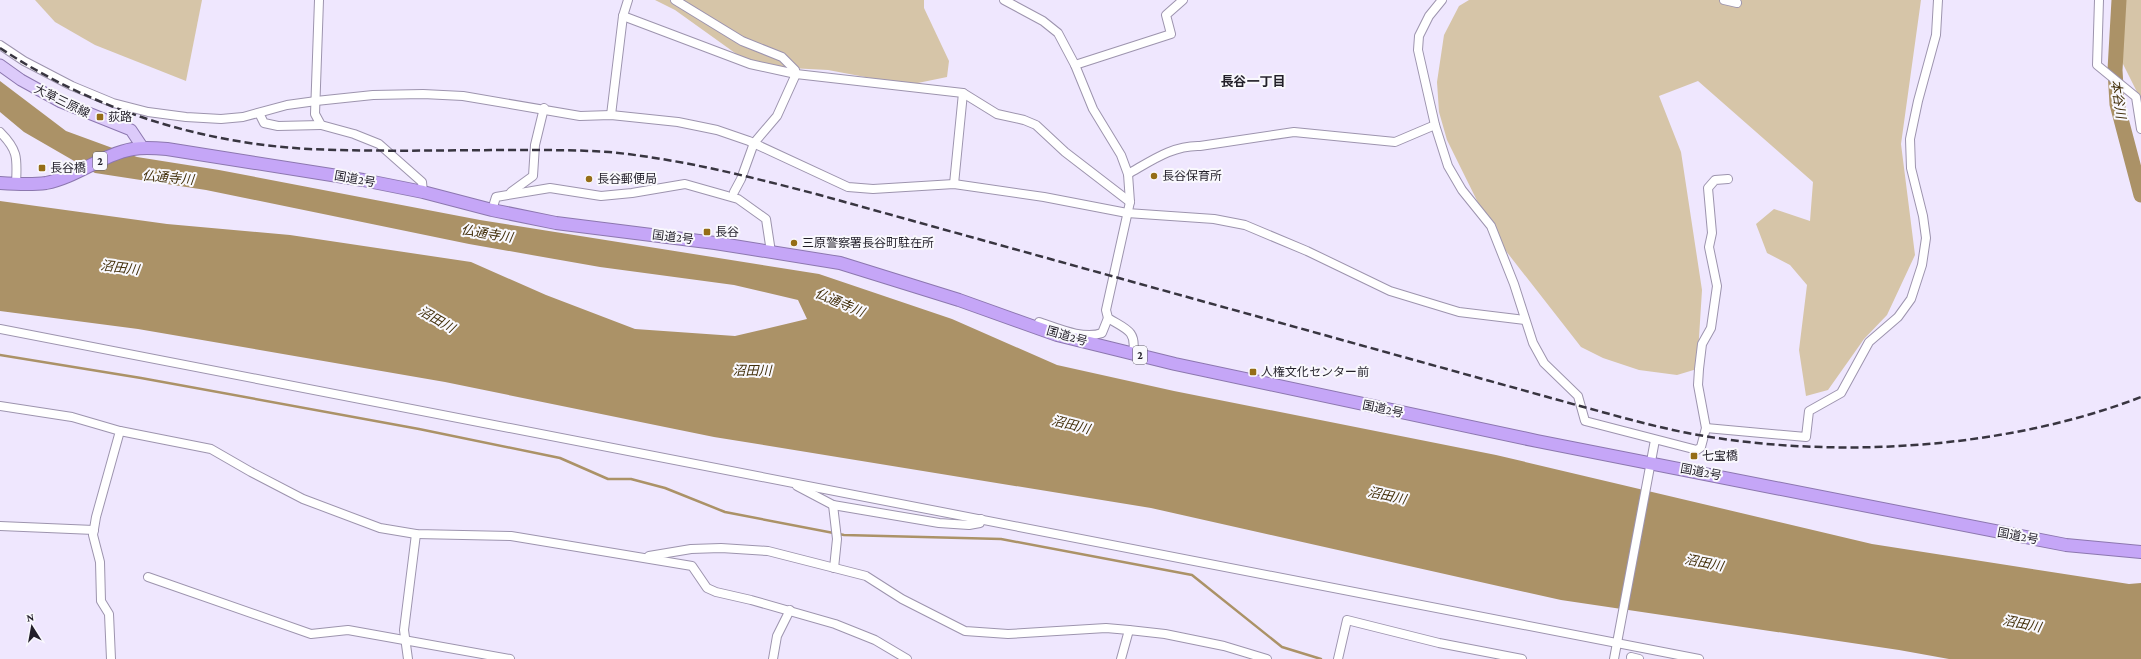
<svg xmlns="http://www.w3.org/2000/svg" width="2141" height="659" font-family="'Crimson Pro','Noto Sans JP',serif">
<rect width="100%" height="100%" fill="#efe7fe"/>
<!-- green -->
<g fill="#d6c5a8">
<path d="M35,0H202L186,81L95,45L55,22Z"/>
<path d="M655,0H924V8L949,61L947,77L908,85L828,70L770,67L742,58L675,10Z"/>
<path d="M1469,0H1921L1901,144L1915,255L1887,315L1864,339L1828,390L1806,396L1799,350L1807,285L1790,265L1767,253L1756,224L1774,209L1810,221L1813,182L1698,81L1659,96L1681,152L1702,290L1697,369L1677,375L1639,370L1603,358L1581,347L1495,237L1447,140L1439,112L1437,82L1444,35L1459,6Z"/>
<path d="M2123,0H2141V100L2121,60Z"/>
</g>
<!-- water -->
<path fill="#ab9267" d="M0,81L66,131L137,157L219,170L480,220L819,274L952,319L1057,365L1174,391L1496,455L1872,544L2129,584L2141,583V659H1949L1899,650L1561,600L1151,508L714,437L445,382L138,329L0,311V201L167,224L290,235L471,262L546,295L635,329L735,336L807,319L798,300L734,285L600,267L469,244L206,190L95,173L24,132L0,112Z"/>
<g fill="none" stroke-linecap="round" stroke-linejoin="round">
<!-- stream -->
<path stroke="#ab9267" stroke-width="2.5" d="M0,355L141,378L419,429L560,458L608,479H631L665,488L725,512L844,535L1001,539L1192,575L1282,647L1321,659"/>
<!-- river -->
<path stroke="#ab9267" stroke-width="15" d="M2119,0L2115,70L2117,104L2141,195"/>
<defs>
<g id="minor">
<path d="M319,0L315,114L321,125L354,134L379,144L422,182L423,192"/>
<path d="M675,0L742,41L782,57L795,70L796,74L777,116L754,143L741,179L734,192"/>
<path d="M1004,0L1043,21L1058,33L1075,65L1093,109L1121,155L1128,174L1130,202L1106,310L1108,318C1125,329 1137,330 1133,353"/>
<path d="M1442,0L1429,16L1419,36L1418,50L1435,125L1448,166L1462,190L1491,226L1514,284L1533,343L1544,363L1578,396L1585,421L1697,450L1701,447L1706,428L1698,385L1699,369L1702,344L1711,328L1717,286L1709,247L1712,233L1708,188L1715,180L1728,179"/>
<path d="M1724,0L1737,3"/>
<path d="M2099,0L2097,65L2136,97L2141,129"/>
<path d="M623,16L750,64L796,74L963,93L997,114L1024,120L1036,125L1065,152L1130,202"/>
<path d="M0,45L24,61L72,86L113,103L148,112L186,117L221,119L243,117L287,105L316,101L373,95L423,94L463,96L580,116L611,115L678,122L717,130L749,141L848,187L873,189L954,184L1044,197L1127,213L1214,219L1245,225L1307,251L1390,291L1459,312L1525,320"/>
<path d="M1075,65L1171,34L1166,15L1183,0"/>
<path d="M259,113L264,123L278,126L321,125"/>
<path d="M611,115L623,16L628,0"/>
<path d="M0,132C19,151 17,159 16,184"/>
<path d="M1128,174C1151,161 1173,145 1200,146L1294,132L1395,142L1435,125"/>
<path d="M954,184L963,93"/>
<path d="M511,192L533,176L535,145L544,108"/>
<path d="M492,210L496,197L550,188L601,196L632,193L685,184L738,199L766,219L771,252"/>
<path d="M1039,322C1057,328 1084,340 1102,333L1108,318"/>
<path d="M0,329L1699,659"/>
<path d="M0,406L72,417L120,431L211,449L251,472L303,499L380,528L416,534L511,536L692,566L707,588L716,592L751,600L835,624L875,640L907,659"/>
<path d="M1706,428L1806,437L1809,411L1841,393L1869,342L1898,317L1911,299L1922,265L1926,238L1923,216L1911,168L1910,139L1918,101L1936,35L1938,0"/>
<path d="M797,486L833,505L939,523L969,525L980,523L981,519"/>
<path d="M833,505L837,539L834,568"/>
<path d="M0,526L94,530"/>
<path d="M649,556L691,549L721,548L768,551L866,576L902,599L965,631L1008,634L1106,628L1129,630L1165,634L1224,646L1267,659"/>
<path d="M148,577L311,634L348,630L510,659"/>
<path d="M1631,657L1639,659"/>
<path d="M111,659L109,614L101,601L100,562L93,535L96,517L120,431"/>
<path d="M408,659L404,630L416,534"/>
<path d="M773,659L777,636L790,610"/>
<path d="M1121,659L1129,630"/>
<path d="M1338,659L1347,620L1439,643L1522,659"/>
<path d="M1614,659L1655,440"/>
</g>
<path id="major" d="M0,65L21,80L61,102L131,130L143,148"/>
<path id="highway" d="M0,183C15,184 31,185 46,183C77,177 103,154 133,149C144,147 156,148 167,149L363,180L423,192L492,210L556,223L715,243L840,263L959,300L1057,335L1175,364L1537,441L2066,545L2141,552"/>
</defs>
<!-- minor casing -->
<use href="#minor" stroke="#9d94ae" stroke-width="10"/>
<!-- major casing -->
<use href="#major" stroke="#8c77af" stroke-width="13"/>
<!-- highway casing -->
<use href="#highway" stroke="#8c77af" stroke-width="14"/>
<!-- minor -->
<use href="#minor" stroke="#fff" stroke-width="8"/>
<!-- major -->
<use href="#major" stroke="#dccafa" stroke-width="11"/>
<!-- highway -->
<use href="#highway" stroke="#c5a6f7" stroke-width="12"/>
<!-- rail -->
<path stroke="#383540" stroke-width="2.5" stroke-dasharray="8 4" stroke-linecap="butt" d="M0,48C92,109 199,143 309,149C380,152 450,150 521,150C550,150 580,150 609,152C680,159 747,176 816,194L1580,406C1621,417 1662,429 1704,436C1843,459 2009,448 2141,397"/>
</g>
<!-- markers -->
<g fill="#956d17" stroke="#f9f8fd" stroke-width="1.5">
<rect x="96" y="113" width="8" height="8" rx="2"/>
<rect x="38" y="164" width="8" height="8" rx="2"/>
<circle cx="1154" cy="176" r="4"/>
<circle cx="589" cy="179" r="4"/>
<rect x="703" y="228" width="8" height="8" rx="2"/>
<circle cx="794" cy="243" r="4"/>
<rect x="1249" y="368" width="8" height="8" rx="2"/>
<rect x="1690" y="452" width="8" height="8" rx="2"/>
</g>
<g text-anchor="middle" stroke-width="4" stroke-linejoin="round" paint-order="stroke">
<!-- shield labels -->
<g fill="#f9f8fd" stroke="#626069" stroke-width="1">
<rect x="93" y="152" width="14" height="18" rx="3"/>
<rect x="1133" y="346" width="14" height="18" rx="3"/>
</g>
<g font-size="11" font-weight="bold" fill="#221f29">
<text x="100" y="165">2</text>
<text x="1140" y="359">2</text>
</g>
<!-- street labels -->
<g font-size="12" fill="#221f29" stroke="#f9f8fd">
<text transform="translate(62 101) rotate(26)" y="4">大草三原線</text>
<text transform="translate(355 179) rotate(10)" y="4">国道2号</text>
<text transform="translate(673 237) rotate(7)" y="4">国道2号</text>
<text transform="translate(1067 336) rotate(16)" y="4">国道2号</text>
<text transform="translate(1383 409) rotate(12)" y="4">国道2号</text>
<text transform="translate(1701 472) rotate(11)" y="4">国道2号</text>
<text transform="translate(2018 536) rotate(11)" y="4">国道2号</text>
</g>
<!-- poi labels -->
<g font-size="12" fill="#221f29" stroke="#f9f8fd" text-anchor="start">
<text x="108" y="121">荻路</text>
<text x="50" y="172">長谷橋</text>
<text x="1162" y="180">長谷保育所</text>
<text x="597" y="183">長谷郵便局</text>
<text x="715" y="236">長谷</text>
<text x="802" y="247">三原警察署長谷町駐在所</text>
<text x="1261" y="376">人権文化センター前</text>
<text x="1702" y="460">七宝橋</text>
</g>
<!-- neighbourhood labels -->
<g font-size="13" font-weight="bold" fill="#221f29" stroke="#f9f8fd">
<text x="1253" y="86">長谷一丁目</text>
</g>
<!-- water labels -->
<g font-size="13" font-style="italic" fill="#422f0a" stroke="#f9f8fd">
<text transform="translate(2119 99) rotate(82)" y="5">本谷川</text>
<text transform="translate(168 177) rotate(5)" y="5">仏通寺川</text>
<text transform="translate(487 233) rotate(9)" y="5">仏通寺川</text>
<text transform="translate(120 267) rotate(7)" y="5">沼田川</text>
<text transform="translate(840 302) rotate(23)" y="5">仏通寺川</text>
<text transform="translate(437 319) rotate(30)" y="5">沼田川</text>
<text x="752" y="375">沼田川</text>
<text transform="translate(1071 424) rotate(14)" y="5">沼田川</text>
<text transform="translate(1387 495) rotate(12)" y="5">沼田川</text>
<text transform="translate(1704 562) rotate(11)" y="5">沼田川</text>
<text transform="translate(2022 623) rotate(11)" y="5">沼田川</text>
</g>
</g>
<!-- north arrow -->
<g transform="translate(32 627) rotate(349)" stroke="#f9f8fd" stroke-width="3" paint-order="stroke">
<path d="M0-3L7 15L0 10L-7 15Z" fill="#221f29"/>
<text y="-6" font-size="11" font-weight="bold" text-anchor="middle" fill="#221f29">N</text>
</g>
</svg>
